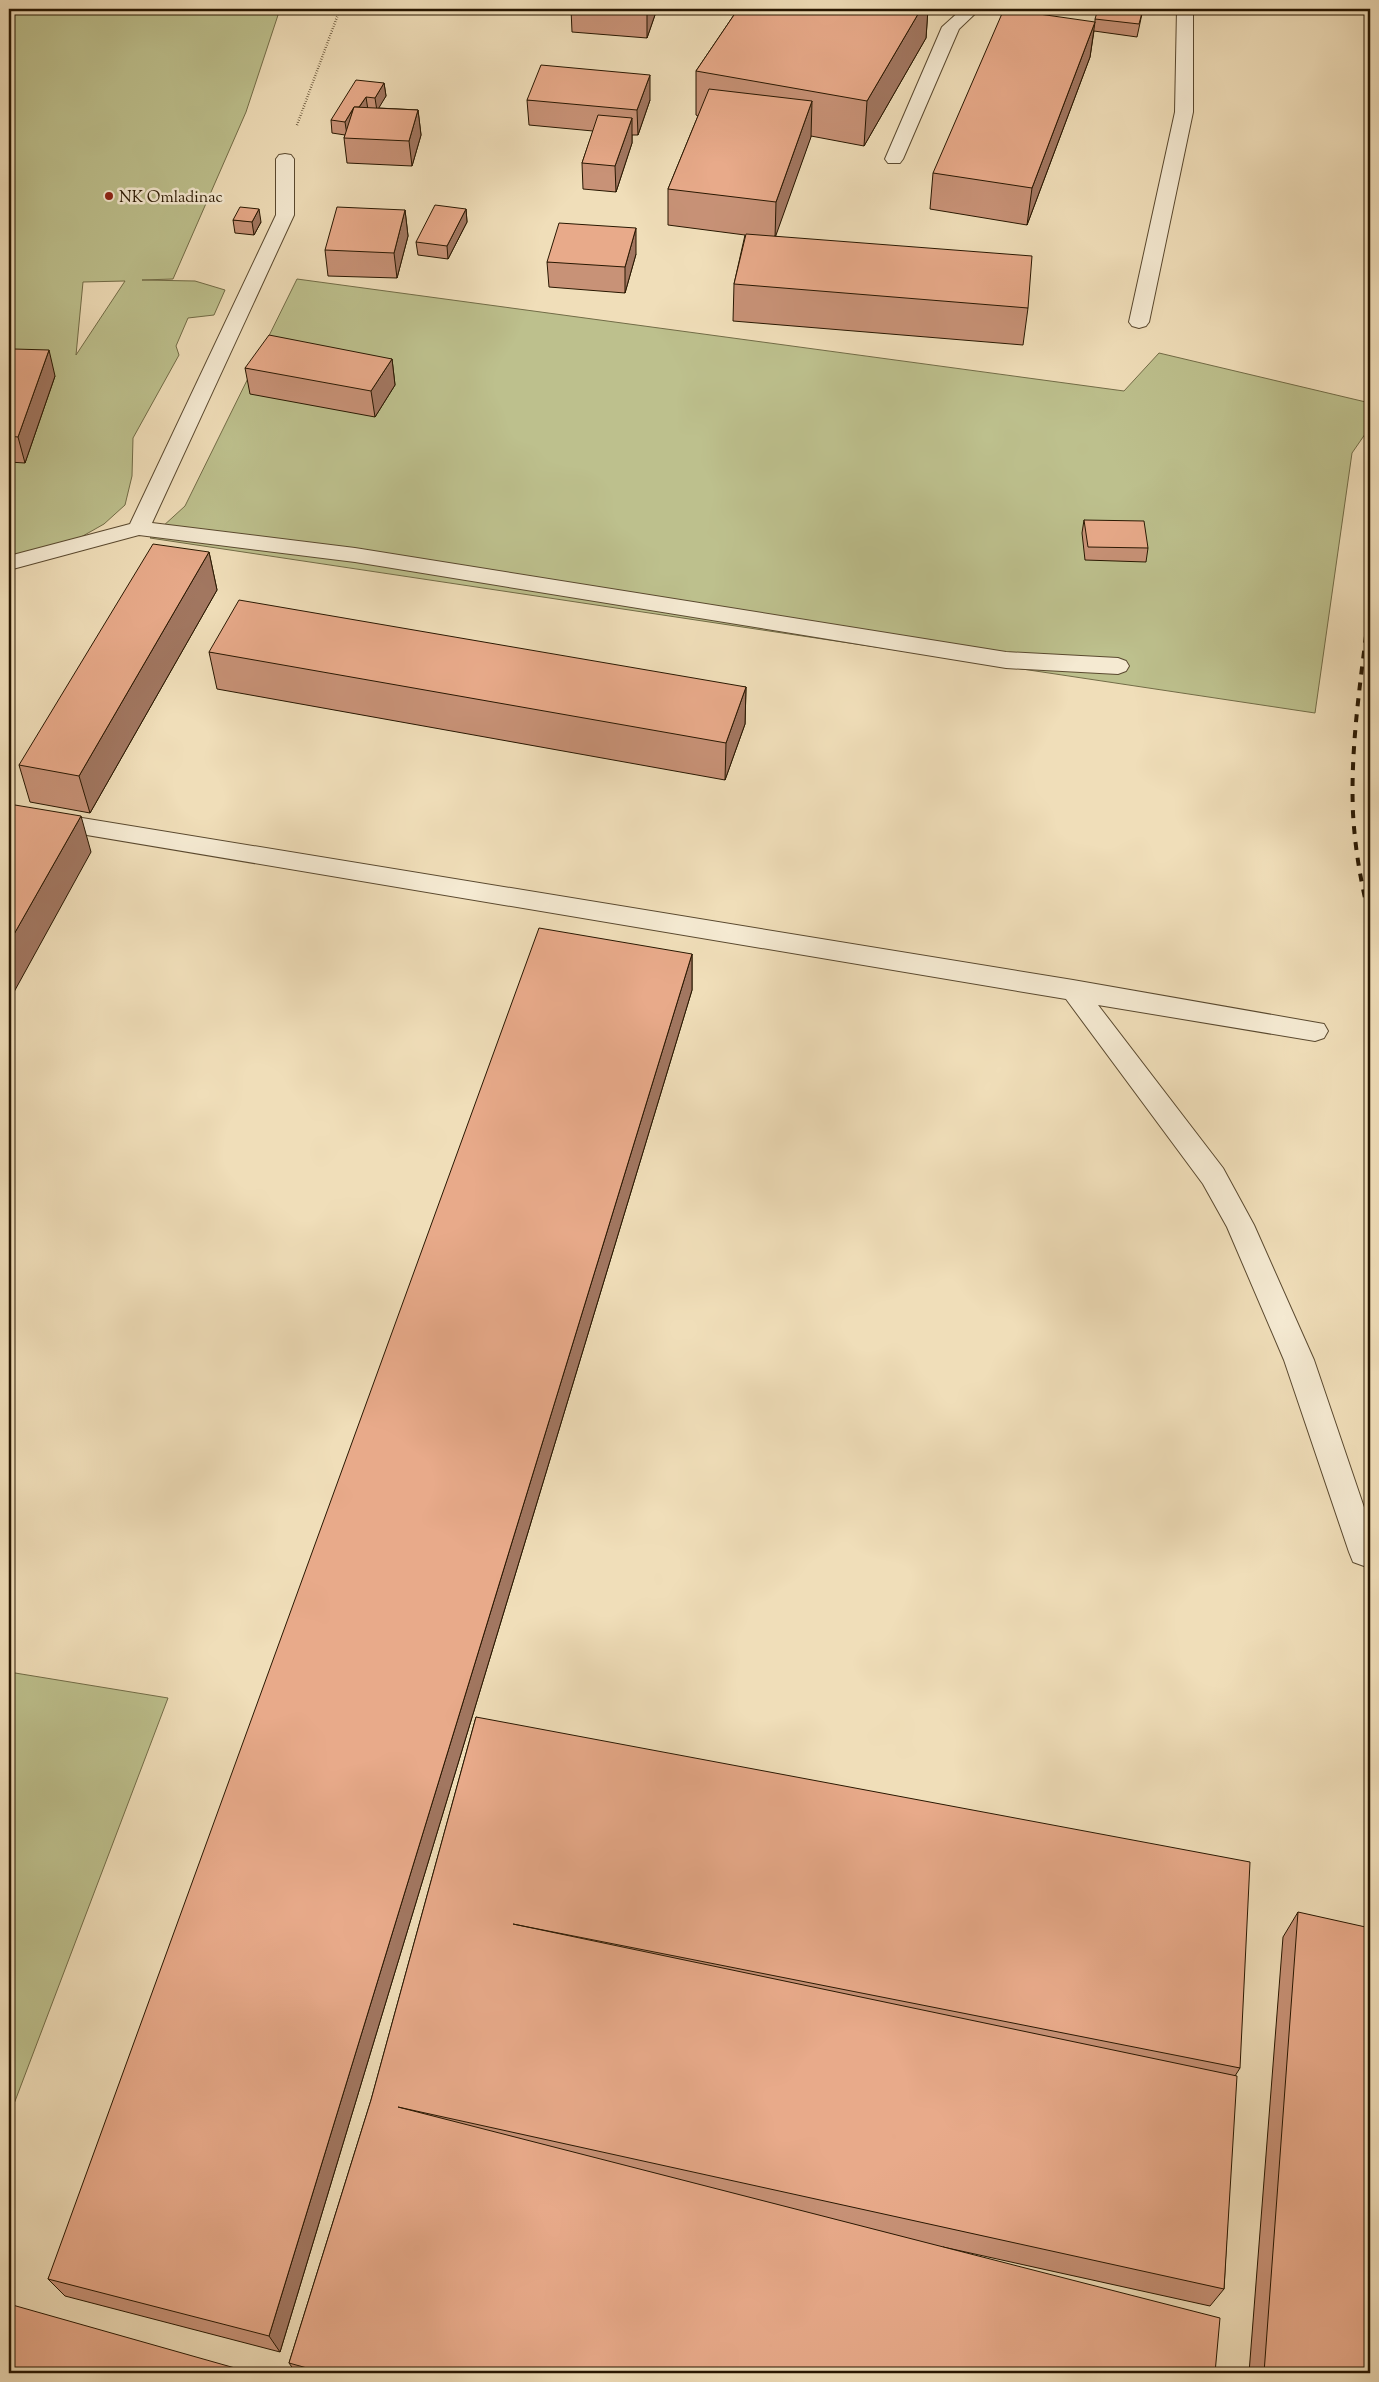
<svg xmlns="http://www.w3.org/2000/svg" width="1379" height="2382" font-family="'Sorts Mill Goudy',serif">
<rect width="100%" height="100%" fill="#f0deb9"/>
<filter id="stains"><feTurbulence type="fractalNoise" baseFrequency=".004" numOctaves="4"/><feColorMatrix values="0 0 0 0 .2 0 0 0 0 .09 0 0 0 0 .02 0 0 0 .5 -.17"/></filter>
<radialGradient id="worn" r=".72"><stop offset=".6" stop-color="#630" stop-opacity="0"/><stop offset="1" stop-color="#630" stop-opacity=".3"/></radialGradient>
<!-- green -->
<g fill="#bdc08d" stroke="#726c47" fill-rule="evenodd">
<path d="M9,9H280L246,112L173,279L142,280L195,281L225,290L214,315L188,318L176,346L179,355L133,438L132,476L125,505L104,524L74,541L9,557ZM125,281L76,355L83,282Z"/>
<path d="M297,279L1124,391L1159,353L1370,403V427L1352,453L1315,713L150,538L185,506Z"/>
<path d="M9,1672L168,1698L9,2117Z"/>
</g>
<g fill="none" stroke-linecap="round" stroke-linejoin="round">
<defs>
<g id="service">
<path d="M962,9H980L959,29L903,159L900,163H888L885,159L942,27Z"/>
<path d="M1177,9H1193V112L1149,322L1146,326L1139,328L1132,326L1129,322L1175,112Z"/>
<path d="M285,154L291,155L294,159V215L152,523L355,548L1006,652L1118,658L1126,661L1129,666L1126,671L1118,674L1006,668L355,562L139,535L9,570V556L130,524L276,215V159L279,155Z"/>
<path d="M9,806L1073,980L1324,1024L1328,1031L1324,1038L1315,1041L1098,1005L1223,1168L1254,1225L1314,1360L1370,1525V1563L1364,1566L1353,1562L1349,1552L1284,1360L1227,1227L1203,1184L1066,999L9,822Z"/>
</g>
</defs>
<!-- service casing -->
<use href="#service" stroke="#5a492f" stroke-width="2"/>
<!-- path -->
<path stroke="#281701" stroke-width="2.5" stroke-dasharray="0.5 2" stroke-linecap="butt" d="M297,125L340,9"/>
<!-- service -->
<use href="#service" fill="#f5ead2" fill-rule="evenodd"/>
<!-- rail -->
<path stroke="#281701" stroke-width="4" stroke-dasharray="8 8" stroke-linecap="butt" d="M1370,603C1362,673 1350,743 1353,813C1355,849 1361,884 1370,919"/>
</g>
<!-- wall -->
<g fill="#c89277" stroke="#281701">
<path d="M571,9H657L647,38L572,32Z"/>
<path d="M738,9H928L926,38L864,146L811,136L775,236L1028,308L1023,345L733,321L734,284L745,235L668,225V189L698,116L696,115V71Z"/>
<path d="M1143,9L1137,37L1094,31L1090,57L1027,225L930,209L933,173L1095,22V19Z"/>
<path d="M384,83L386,96L378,108L418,110L421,135L412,166L347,163L344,138L345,135L332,133L331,120Z"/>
<path d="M527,100H650L638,135H632V143L616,192L583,189L582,163L593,131L529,125Z"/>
<path d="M466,209L467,222L448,259L418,255L416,242Z"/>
<path d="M405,210L408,236L397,278L328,276L325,250Z"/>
<path d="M233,220L261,222L254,235L235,233Z"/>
<path d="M636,254L625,293L549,287L547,262Z"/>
<path d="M392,359L395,385L375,417L250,394L245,368Z"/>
<path d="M9,364L55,376L25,463L9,462Z"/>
<path d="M1084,520L1148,548L1146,562L1085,560L1082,533Z"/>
<path d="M209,552L217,590L90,813L30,802L19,765Z"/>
<path d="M209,652L746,687L745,724L725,780L217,689Z"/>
<path d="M692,954V990L280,2352L65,2296L48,2279Z"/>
<path d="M476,1717L1240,2068L1235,2076L1224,2289L1210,2306L943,2247L1215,2373H296L289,2363L371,2100Z"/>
<path d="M1298,1912L1370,2373H1249L1283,1937Z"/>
</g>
<!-- shaded-wall -->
<g fill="#a27761" stroke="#281701">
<path d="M648,9H657L647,38V13Z"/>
<path d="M921,9H928L926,38L864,146L867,101Z"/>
<path d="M1095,22L1090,57L1027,225L1032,188Z"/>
<path d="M650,75V100L638,135L637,110Z"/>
<path d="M384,83L386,96L377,111L375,98Z"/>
<path d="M366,97L368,110L358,109Z"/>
<path d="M812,101L811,137L775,238L776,202Z"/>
<path d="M353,109L347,135L345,122Z"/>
<path d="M418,110L421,135L412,166L409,141Z"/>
<path d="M632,118V143L616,192L615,166Z"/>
<path d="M259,209L261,222L254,235L252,222Z"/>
<path d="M466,209L467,222L448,259L447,246Z"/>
<path d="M405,210L408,236L397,278L394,253Z"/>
<path d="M636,228V254L625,293V267Z"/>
<path d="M49,350L55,376L25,463L18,437Z"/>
<path d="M392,359L395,385L375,417L371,391Z"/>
<path d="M209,552L217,590L90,813L79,776Z"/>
<path d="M746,687L745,724L725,780L726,743Z"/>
<path d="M81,816L91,852L9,1001V943Z"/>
<path d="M692,954V990L280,2352L269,2336Z"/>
</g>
<!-- building -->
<g fill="#e8aa8a" stroke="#281701">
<path d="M588,9H648L647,13Z"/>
<path d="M738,9H921L867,101L696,71Z"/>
<path d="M1004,9L1095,22L1032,188L933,173Z"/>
<path d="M1098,9H1143L1139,24L1095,19Z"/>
<path d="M541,65L650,75L637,110L527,100Z"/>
<path d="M356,80L384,83L375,98L366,97L359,107H354L345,122L331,120Z"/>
<path d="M709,89L812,101L776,202L668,189Z"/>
<path d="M354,107L418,110L409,141L344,138Z"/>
<path d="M598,115L632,118L615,166L582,163Z"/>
<path d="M435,205L466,209L447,246L416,242Z"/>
<path d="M240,207L259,209L252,222L233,220Z"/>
<path d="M337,207L405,210L394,253L325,250Z"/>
<path d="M559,223L636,228L625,267L547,262Z"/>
<path d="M746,234L1032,256L1028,308L734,284Z"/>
<path d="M269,335L392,359L371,391L245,368Z"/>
<path d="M14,349L49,350L18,437L9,436V364Z"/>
<path d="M1084,520L1144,521L1148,548L1088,547Z"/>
<path d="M153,544L209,552L79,776L19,765Z"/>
<path d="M239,600L746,687L726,743L209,652Z"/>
<path d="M9,804L81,816L9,943Z"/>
<path d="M539,928L692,954L269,2336L48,2279Z"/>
<path d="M476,1717L1250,1862L1240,2068L513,1924L1237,2076L1224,2289L398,2107L1220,2318L1215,2373H325L289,2363L371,2100Z"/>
<path d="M1298,1912L1370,1928V2373H1264Z"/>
<path d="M9,2304L242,2370L241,2373H9Z"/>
</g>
<!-- markers -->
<circle fill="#8f2418" stroke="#f5ead2" stroke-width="2" cx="109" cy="196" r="5"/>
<g text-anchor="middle" stroke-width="5" stroke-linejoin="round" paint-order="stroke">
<!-- far-poi labels -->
<g font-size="16" fill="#281701" stroke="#f5ead2" text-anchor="start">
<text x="119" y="202">NK Omladinac</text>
</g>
</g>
<!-- margin -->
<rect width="1379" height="2382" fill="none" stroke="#f0deb9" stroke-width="30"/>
<rect x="10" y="10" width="1359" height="2362" fill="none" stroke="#281701" stroke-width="2.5"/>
<rect x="15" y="15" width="1349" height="2352" fill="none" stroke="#281701"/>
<rect width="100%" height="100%" filter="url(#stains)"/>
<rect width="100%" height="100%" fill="url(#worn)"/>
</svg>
